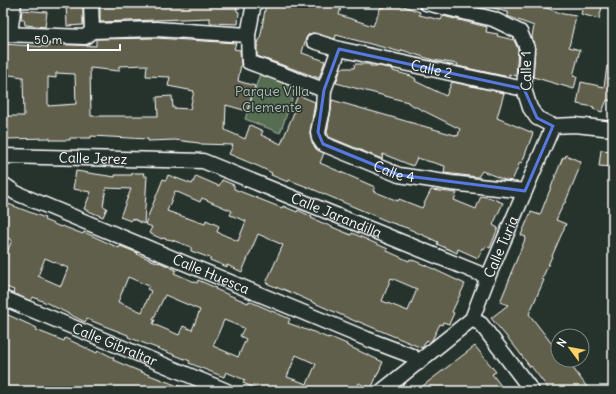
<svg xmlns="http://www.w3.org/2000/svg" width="616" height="394" font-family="Delius,sans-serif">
<rect width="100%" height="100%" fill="#26332d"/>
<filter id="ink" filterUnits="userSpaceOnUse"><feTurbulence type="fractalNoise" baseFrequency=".025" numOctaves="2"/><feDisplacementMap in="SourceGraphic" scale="8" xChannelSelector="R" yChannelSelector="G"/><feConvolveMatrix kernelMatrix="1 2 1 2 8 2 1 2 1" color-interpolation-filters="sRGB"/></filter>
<g filter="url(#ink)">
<!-- green -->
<path fill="#566d51" stroke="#aab6a8" d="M260,74L282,80L297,86L280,133L245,119Z"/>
<!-- building -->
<g fill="#615e4b" stroke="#fff" fill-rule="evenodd">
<path d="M66,3H83V25L67,26Z"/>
<path d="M129,3H145V6L169,3L236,4L237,11L239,12L238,24L210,23V18L100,22V5H129Z"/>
<path d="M266,3H311L324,7L325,3H342L339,15L373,26L381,7L384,8L386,3H395L420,12L419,15L441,20L443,16L487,27L486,32L498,34L497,36L514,40L518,49L516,76L509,74V77L457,66L458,64L433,60L402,50L401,52L336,35L335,39L313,33L309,34L306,38L302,53L325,61L319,78L257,56V47L261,34Z"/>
<path d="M485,3H533L563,14L576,16L569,47L580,50L573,76L577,77L574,89L533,77L535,49L532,37L534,26L507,16L509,13L485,5Z"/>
<path d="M584,3H603L599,19L581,14Z"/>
<path d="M22,10L47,12L45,27L25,25L24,19H21Z"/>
<path d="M156,38L236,43L234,49L240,50L241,64L238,81L255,86L247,111L226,105L225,130L245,139L250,125L263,131L261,135L281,144L295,110L296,105H294L298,95L315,102L310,133L312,142L316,149L324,153L320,163L375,187L373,191L398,201L399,199L422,208L431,190L457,193L454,200L476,209L481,196L491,198L503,203L493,225L498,228L490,248L486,246L485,249L483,248L478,258L458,249L457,253L437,244L438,242L407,228L389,222L310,188L289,180L288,182L271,175L272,173L260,167L229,154L233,145L201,144L199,143L175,140L148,141V139L91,136V138H70V140H50V138L5,139V116H24L23,77L3,74V44L48,47L49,44L96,46V39ZM147,65L146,76L170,77L168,86L194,91L190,109L173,108L172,96L157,97L158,116H91L90,68L119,71V66ZM56,73L75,74L76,104L48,106V77L56,78Z"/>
<path d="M355,64H370V66H379L393,69V71L411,76L416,79L415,81L446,96L452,82L504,93L497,118L533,133L522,163L520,162L512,181L505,180L482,171L478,177L444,173L445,166L417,158L413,166L383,154L382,159L329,137L327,132L331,111L332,100L458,136L460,129L408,103V102L336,83L341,68H354Z"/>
<path d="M607,66L613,67V101L607,100L602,112L593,109L594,107L577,104L581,82L604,87Z"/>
<path d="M601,150L613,151V167L599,166Z"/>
<path d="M566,155L581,162L578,169H579L565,203H564L556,220L566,224L542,279L544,280L529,314L552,344L554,342L558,348V360H567L590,391H550L531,366L530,367L516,348L491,318L508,305L500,302L512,273H511L526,237L521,235L531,212L540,215L563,157L565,158Z"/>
<path d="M76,171L115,177V175H132V173H144L143,176H147L144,224L132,218L131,221L120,217L131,189L106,188L103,206L107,208L103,217L84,209L91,192L73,189Z"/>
<path d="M168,175L192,184L196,176L219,186L222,180L234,185V189L282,208L283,206L297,212L298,210L312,217L311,218L351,235L352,233L388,249L387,251L409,261L410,259L427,266L465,284L452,312L454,313L449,324L443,322L442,325L440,324L432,340L430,342L427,340L422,348L357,321V322L283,289V290L266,283L283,245L258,234L242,272L227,265V267L210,260V258L191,251V247L172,240L162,238V239L149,233L152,227L145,224L163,179L166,180ZM175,191L200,202L202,198L232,211L230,215L246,221L238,241L217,232L219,226L206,220L205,224L167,211ZM391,278L417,289L408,311L382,301Z"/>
<path d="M3,202L45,218L44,220L61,227L62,226L83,234L84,232L119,248L120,246L138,253L137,254L159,263V262L176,270L174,273L197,283L198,280L216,288L215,289L248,303L249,301L290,319L288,323L309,331V330L328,338V337L335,339L347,344L346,345L383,362L371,389L359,383L356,391H262L243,383L245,380L226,372L224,377L189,363L190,361L128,337V335L107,327L87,319L85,322L47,303L33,297L31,301L15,294L13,292L14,290L3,286V262L12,240L3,236ZM45,258L68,268L61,286L38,276ZM128,277L149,286L147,289L151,291L142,312L118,302ZM165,295L200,310L192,330L183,326L179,335L153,324L155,320H153ZM224,320L244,328L240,336L246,339L238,357L213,346ZM296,355L316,364L307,384L287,377Z"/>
<path d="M6,314L37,328L36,330L64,341L65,338L97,353L98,350L114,358L113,360L139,371L191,391H3V321Z"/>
<path d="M475,346L496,372L492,374L505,391H416Z"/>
</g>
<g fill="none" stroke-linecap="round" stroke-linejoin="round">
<defs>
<g id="minor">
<path d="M91,3L92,31"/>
<path d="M254,3L248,35L249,62L324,90"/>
<path d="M426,3L493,19L520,32L527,48L524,89L530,108L537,118L553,126"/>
<path d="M3,34L85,37L92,31L156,29L248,35"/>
<path d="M10,34L14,3"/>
<path id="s1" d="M314,41L339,49L524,89"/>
<path id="s2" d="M339,49L324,90L323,109L318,132L319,138L323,144L399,175L451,183L525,191"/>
<path id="s3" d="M3,156L203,161L488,277"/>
<path id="s4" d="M3,184L16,193L367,339L412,356L418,363"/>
<path id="s5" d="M3,298L227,391"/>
<path d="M472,319L481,324L532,391"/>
<path id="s6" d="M382,391L472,319L488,277L553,126L575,125L613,129"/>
</g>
</defs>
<!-- minor casing -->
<use href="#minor" stroke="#fff" stroke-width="17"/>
<!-- minor -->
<use href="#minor" stroke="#26332d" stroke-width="14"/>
</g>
</g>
<!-- marked area -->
<path fill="none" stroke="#567ae2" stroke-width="3" stroke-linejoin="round" d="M339,49L524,89L537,118L553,126L525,191L399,175L323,144L318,132L324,90Z"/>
<g text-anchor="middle" stroke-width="3" stroke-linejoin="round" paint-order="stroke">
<!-- street labels -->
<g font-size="14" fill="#fff" stroke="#26332d">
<text dy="5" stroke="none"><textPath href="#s1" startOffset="121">Calle 2</textPath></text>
<text transform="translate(526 71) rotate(-91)" y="5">Calle 1</text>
<text dy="5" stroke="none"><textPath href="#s3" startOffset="90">Calle Jerez</textPath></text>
<text dy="5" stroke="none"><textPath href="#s2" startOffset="176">Calle 4</textPath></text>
<text dy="5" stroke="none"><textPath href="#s3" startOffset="344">Calle Jarandilla</textPath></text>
<text dy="5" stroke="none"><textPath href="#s6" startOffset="193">Calle Turia</textPath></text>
<text dy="5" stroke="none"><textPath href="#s4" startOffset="227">Calle Huesca</textPath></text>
<text dy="5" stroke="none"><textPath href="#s5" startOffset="121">Calle Gibraltar</textPath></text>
</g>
<!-- park labels -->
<g font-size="14" fill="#b3bdb1" stroke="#26332d">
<text x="272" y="96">Parque Villa<tspan x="272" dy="16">Clemente</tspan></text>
</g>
</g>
<!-- margin -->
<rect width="616" height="394" fill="none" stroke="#26332d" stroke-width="16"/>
<rect x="8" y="8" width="600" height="378" fill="none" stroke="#fff" stroke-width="1.5" filter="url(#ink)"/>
<!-- north arrow -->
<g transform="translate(570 348) rotate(302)"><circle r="19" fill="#26332d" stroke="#7d8581"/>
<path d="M0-3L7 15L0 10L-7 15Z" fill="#ffd166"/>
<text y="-6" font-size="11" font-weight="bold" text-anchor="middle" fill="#ffffff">N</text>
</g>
<!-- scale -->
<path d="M28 44v6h92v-6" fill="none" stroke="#ffffff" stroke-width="2"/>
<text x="34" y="44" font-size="12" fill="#ffffff" stroke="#26332d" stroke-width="3" paint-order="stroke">50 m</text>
</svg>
